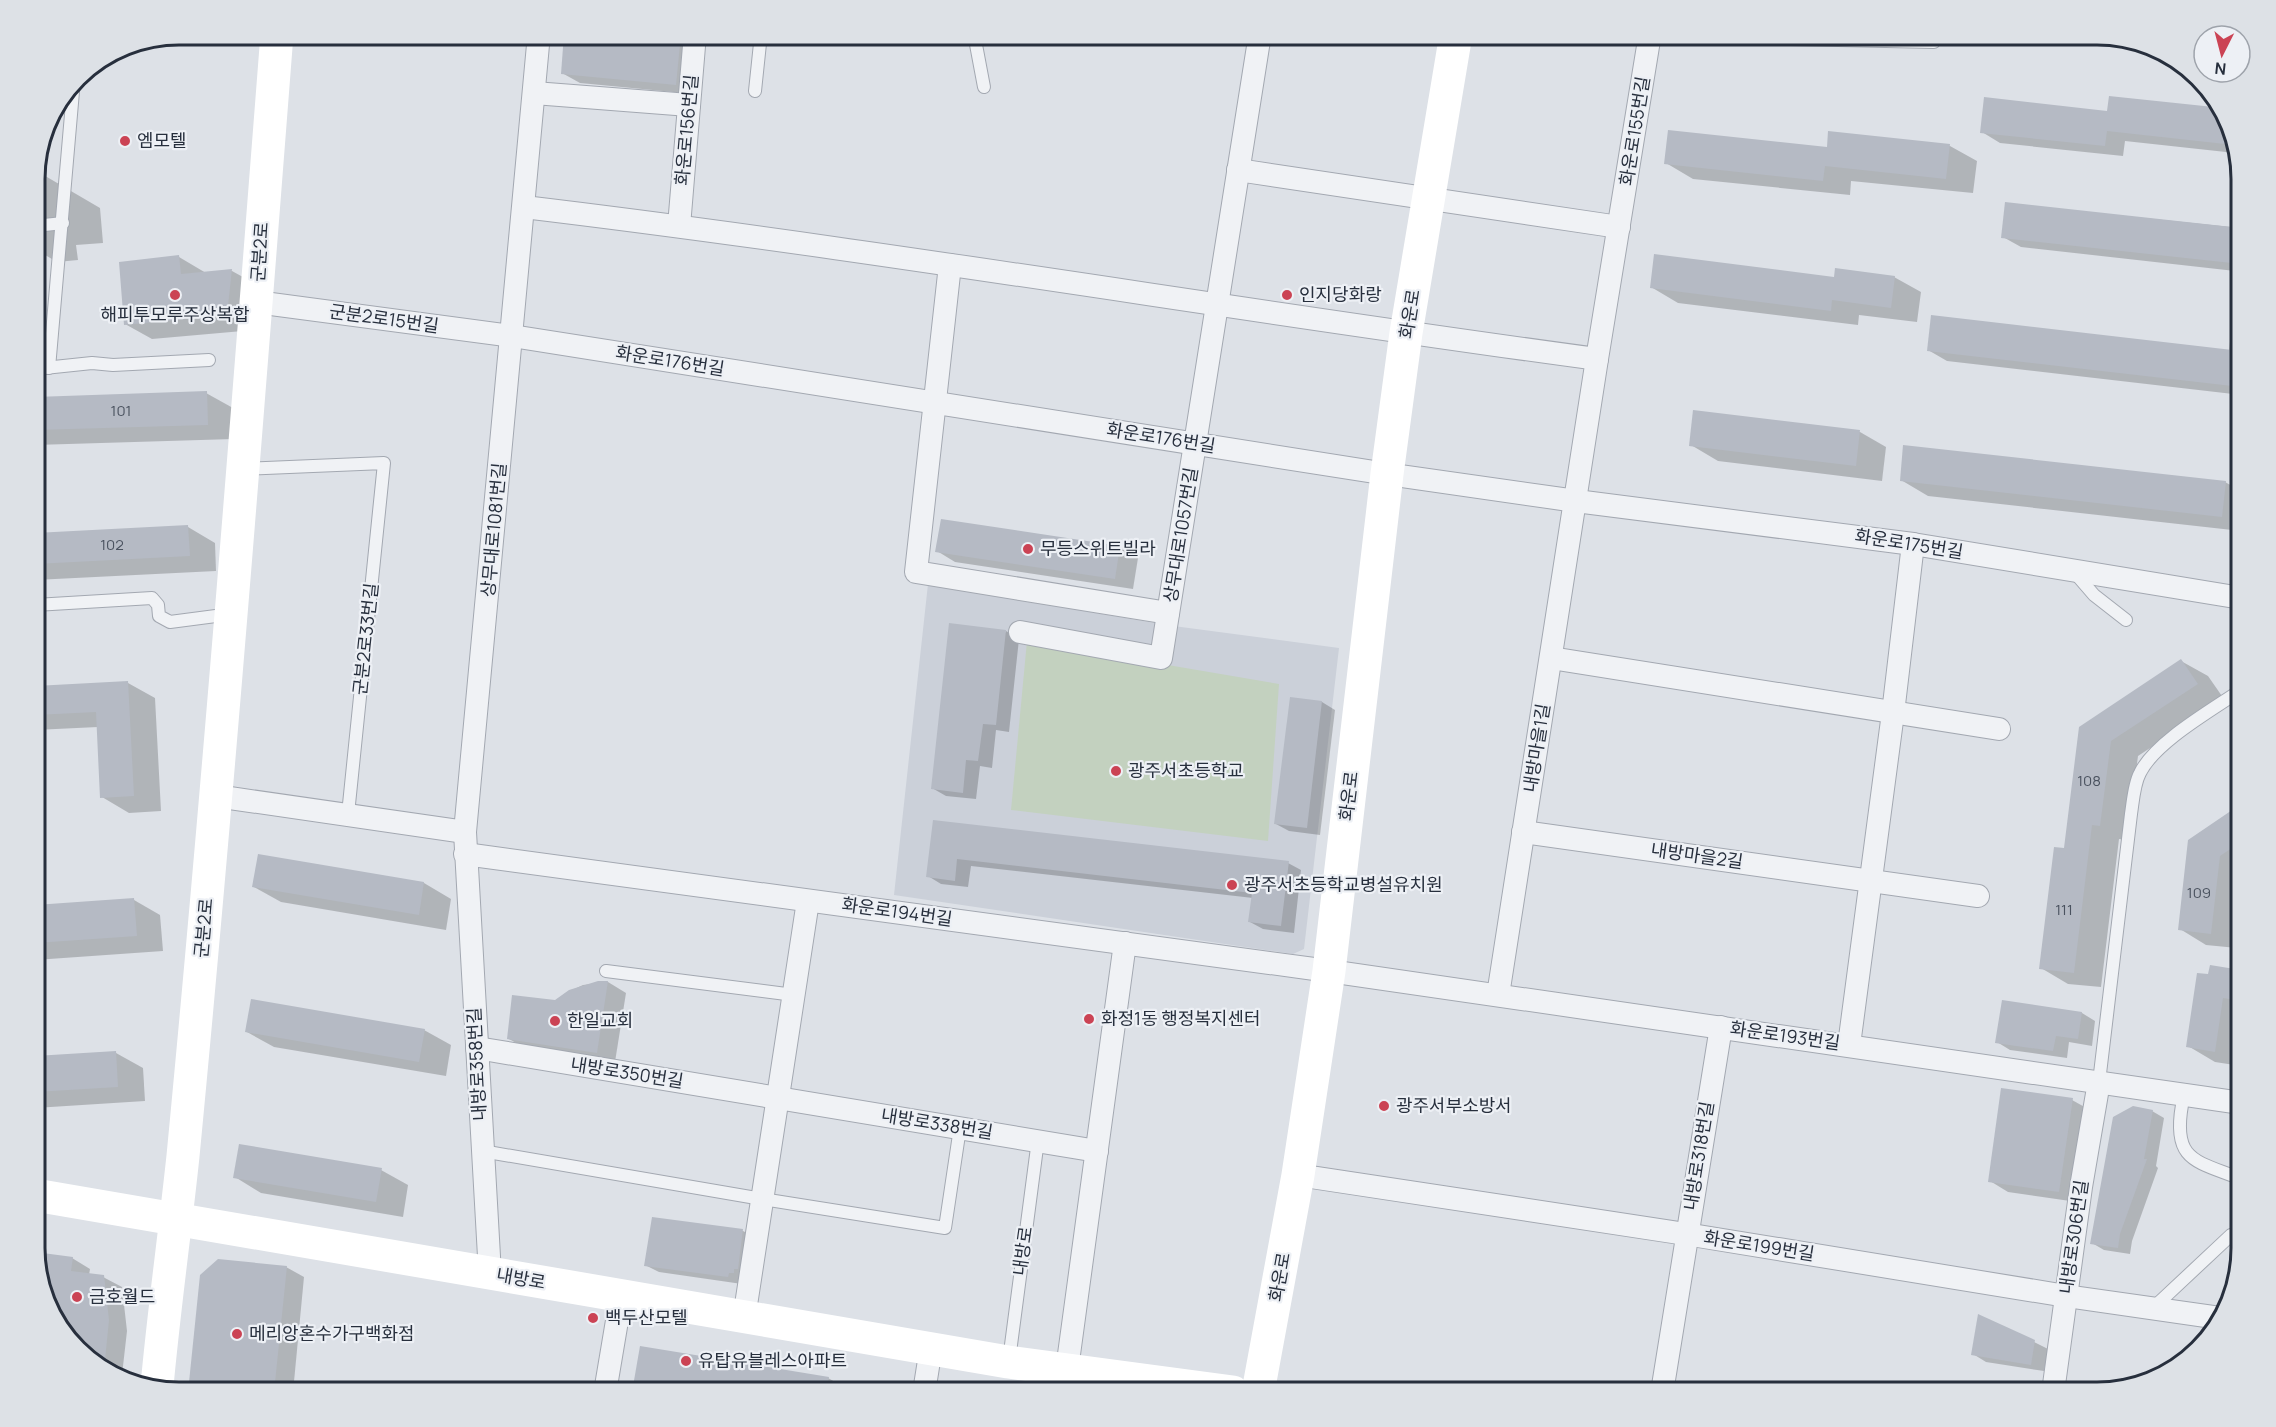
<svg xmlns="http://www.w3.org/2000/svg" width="2276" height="1427" font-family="Manrope,'Noto Sans KR',sans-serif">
<rect width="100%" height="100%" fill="#dde1e7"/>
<!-- built -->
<path fill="#cbd0d9" d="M928,584L1166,625L1339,648L1304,949L1293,954L894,895Z"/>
<!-- green -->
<path fill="#c3d1bf" d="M1027,641L1279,684L1268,841L1011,810Z"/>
<!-- shadow -->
<g fill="#0003">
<path d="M566,34H700L694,94L580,83L562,73Z"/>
<path d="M2223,110L2235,153L2125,141L2123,156L2000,143L1982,132L2109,112Z"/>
<path d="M1950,146L1977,161L1973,193L1851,181L1850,195L1693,179L1666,163L1828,149Z"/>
<path d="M35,170L100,208L103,243L76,245L78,260L57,262L35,249Z"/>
<path d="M2007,204L2241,228V392H2235L2241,395V399L2233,394L1947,361L1928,350L2229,351L2232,323H2235L2239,277L2235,275V271L2021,247L2003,237Z"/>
<path d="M179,257L206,273L232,271L259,286L254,330L152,339L125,324Z"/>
<path d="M1894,277L1921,292L1917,322L1859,315L1858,325L1678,303L1651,287Z"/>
<path d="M206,393L233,408L234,439L35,445V398Z"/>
<path d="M1860,432L1886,447L1882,481L1718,461L1691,445Z"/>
<path d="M1901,480L2225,482L2241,491V531L1928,496Z"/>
<path d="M188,527L215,543L216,571L35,580V535Z"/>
<path d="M1120,547L1138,558L1133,589L955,562L937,551Z"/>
<path d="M1006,631L1019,639L1009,732L996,730L992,768L980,766L976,799L946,796L932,788Z"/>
<path d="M2181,661L2208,676L2224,699L2138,756L2127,840L2119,839L2101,987L2068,984L2041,968L2065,849L2081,728Z"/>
<path d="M128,683L155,698L161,811L129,813L102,797L98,727L35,730V687Z"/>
<path d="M1291,699L1322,702L1335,710L1320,835L1289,831L1276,824Z"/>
<path d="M2241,806V913L2237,948L2206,945L2180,929L2190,840Z"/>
<path d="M934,821L1288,863L1301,870L1294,933L1263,929L1250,922L1253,898L971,866L968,887L941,884L928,876Z"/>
<path d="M259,856L424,883L451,899L446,930L281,902L254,887Z"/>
<path d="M134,900L160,915L163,951L35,960V907Z"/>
<path d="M2211,967L2241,971V1066L2215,1062L2188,1046Z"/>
<path d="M608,982L626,993L615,1062L527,1049L509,1039L570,991L583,985Z"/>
<path d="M2003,1002L2082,1013L2095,1021L2092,1046L2069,1042L2067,1058L2010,1050L1997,1042Z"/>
<path d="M424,1030L451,1045L446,1076L274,1047L247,1032Z"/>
<path d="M116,1053L143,1068L145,1101L35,1108V1058Z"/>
<path d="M2072,1100L2090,1110L2077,1202L2008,1192L1990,1181Z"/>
<path d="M2152,1111L2164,1118L2156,1166L2158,1168L2132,1241L2130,1254L2104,1250L2092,1243Z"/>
<path d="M381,1170L408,1185L403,1217L261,1193L235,1177Z"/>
<path d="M653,1219L743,1231L756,1238L742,1284L659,1272L645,1265Z"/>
<path d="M35,1253L72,1258L90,1269L89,1275L103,1277L122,1287L127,1331L122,1375L99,1368L54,1320Z"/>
<path d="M286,1267L304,1277L293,1392H189L201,1276Z"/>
<path d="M2034,1342L2048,1349L2044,1371L1986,1362L1973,1354Z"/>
<path d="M641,1347L828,1378L853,1392H633Z"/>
<path d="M2121,1378L2141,1381L2120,1387Z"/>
</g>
<!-- building -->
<g fill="#b5bac4">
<path d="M564,34H681L676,85L561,74Z"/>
<path d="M2109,96L2223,108L2227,124L2225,144L2107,131L2105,146L1980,133L1984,97L2107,111Z"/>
<path d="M1668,130L1827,147L1828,131L1950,144L1946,179L1825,166L1823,181L1664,164Z"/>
<path d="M2005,202L2241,228V264L2001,238Z"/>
<path d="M1654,254L1834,277L1835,268L1895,276L1891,308L1832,300L1831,311L1650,288Z"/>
<path d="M179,255L181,274L232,269L227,315L124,325L119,262Z"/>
<path d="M1931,315L2241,351V387L1927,351Z"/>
<path d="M207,391L208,425L35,430V397Z"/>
<path d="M1693,410L1860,430L1856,466L1689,446Z"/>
<path d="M1903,445L2226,481L2222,517L1900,481Z"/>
<path d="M941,519L1120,546L1115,579L935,552Z"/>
<path d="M188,525L190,556L35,564V533Z"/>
<path d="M949,623L1006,630L996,725L983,724L978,761L966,760L963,793L931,789Z"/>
<path d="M2181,659L2198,684L2111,741L2100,826L2092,825L2074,973L2039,969L2054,847L2064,848L2079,727Z"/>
<path d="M128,681L134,796L100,798L96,712L35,715V686Z"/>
<path d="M1290,697L1322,701L1307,828L1274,824Z"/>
<path d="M2241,804V842L2220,856L2211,934L2178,930L2188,840Z"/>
<path d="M933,820L1289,861L1281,926L1248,922L1252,893L957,859L955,881L926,877Z"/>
<path d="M258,854L424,882L419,915L252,887Z"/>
<path d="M134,898L137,936L35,943V905Z"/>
<path d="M2210,965L2241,970V1001L2223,998L2215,1052L2186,1047L2197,973L2208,974Z"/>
<path d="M598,981H608L597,1053L507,1039L512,995L555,1000L569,990Z"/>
<path d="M251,999L425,1029L419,1062L245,1032Z"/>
<path d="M2002,1000L2082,1012L2078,1039L2056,1036L2053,1051L1995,1043Z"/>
<path d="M116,1051L118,1087L35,1092V1056Z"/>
<path d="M2001,1088L2073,1098L2059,1192L1988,1182Z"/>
<path d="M2133,1106L2153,1110L2144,1159H2147L2120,1234L2118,1248L2090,1244L2113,1117Z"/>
<path d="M239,1144L382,1168L376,1202L233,1178Z"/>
<path d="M652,1217L743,1229L738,1269H734V1273H729L728,1277L644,1266Z"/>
<path d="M35,1252L73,1257L71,1271L104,1275L109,1320L104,1370L99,1368L54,1320Z"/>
<path d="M218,1259L287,1266L274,1392H188L200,1275Z"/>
<path d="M1978,1314L2035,1340L2031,1365L1971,1355Z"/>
<path d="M640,1346L829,1377L826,1392H632Z"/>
</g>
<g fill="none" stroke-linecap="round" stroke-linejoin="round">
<defs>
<g id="lane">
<path d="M974,34L984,87"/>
<path d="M1125,34L1126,36"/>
<path d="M1650,36L1934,42L1935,34"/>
<path d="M755,91L761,34"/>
<path d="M35,226L63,223"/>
<path d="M49,368L74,80"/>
<path d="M35,369L92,363L113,365L209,360"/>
<path d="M245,469L384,463L348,814"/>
<path d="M2075,573L2094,595L2126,620"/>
<path d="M35,605L152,598L158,605L159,616L170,622L231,614"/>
<path d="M606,971L794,995"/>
<path d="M2099,1082L2131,814C2133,801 2134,784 2140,773C2155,742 2212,710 2241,690"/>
<path d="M2182,1105C2172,1162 2197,1161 2241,1179"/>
<path d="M482,1151L762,1199L945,1228L960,1128"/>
<path d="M2152,1309L2231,1235L2241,1231"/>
<path d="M1009,1360L1038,1140"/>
</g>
<g id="street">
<path d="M534,93L689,105"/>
<path d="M1238,170L1619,227"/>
<path d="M524,207C883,250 1239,311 1597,359"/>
<path d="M679,226L695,34"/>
<path d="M950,265L916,572L1168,613"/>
<path d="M256,302L512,336L1387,474L1576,501L1913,544L2241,598"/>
<path d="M1020,632L1161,658L1260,34"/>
<path d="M1551,658L1999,729"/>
<path d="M216,796L465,832"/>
<path d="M1523,832L1978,896"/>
<path d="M465,854L1329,971L2241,1103"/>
<path d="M1498,995L1597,359L1650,34"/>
<path d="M1849,1045L1893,713L1913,544"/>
<path d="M477,1048L1097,1151"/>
<path d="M1298,1175L1686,1234L2066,1296L2220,1318"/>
<path d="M490,1274L465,832L539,34"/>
<path d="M744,1318L808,901"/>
<path d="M1067,1369L1125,943"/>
<path d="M605,1392L621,1297"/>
<path d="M924,1392L931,1348"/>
<path d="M1662,1392L1721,1027"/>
<path d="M2053,1392L2081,1187L2099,1082"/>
</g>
</defs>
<!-- lane casing -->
<use href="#lane" stroke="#a3a8b1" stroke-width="14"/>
<!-- street casing -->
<use href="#street" stroke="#a3a8b1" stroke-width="24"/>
<!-- lane -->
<use href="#lane" stroke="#f0f2f5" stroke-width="12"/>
<!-- street -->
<use href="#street" stroke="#f0f2f5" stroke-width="22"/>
<!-- secondary -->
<g stroke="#fff" stroke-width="33">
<path d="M35,1195L1008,1362L1233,1392"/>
<path d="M157,1386C164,1309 175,1232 183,1156C219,782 248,408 277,34"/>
<path d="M1258,1392L1298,1175L1329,971L1387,474L1406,333L1456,34"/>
</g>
</g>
<!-- markers -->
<g fill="#cb4354" stroke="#edf0f5" stroke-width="2">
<circle cx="125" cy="141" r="6"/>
<circle cx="175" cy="295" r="6"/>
<circle cx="1287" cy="295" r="6"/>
<circle cx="1028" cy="549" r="6"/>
<circle cx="1116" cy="771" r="6"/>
<circle cx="1232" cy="885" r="6"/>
<circle cx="1089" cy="1019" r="6"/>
<circle cx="555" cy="1021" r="6"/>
<circle cx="1384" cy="1106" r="6"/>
<circle cx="77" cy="1297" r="6"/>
<circle cx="593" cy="1318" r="6"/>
<circle cx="237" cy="1334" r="6"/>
<circle cx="686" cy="1361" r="6"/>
</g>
<g text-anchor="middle" stroke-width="4.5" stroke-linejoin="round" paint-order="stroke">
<!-- number labels -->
<g font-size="15" fill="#4a525f">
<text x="121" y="416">101</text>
<text x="112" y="550">102</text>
<text x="2089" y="786">108</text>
<text x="2199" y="898">109</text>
<text x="2064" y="915">111</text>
</g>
<!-- street labels -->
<g font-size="18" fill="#272f3d" stroke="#edf0f5">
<text transform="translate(687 130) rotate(-85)" y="6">화운로156번길</text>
<text transform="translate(1635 131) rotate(-81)" y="6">화운로155번길</text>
<text transform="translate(260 252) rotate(-86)" y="6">군분2로</text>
<text transform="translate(1410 314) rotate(-81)" y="6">화운로</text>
<text transform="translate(384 319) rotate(8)" y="6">군분2로15번길</text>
<text transform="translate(670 361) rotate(9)" y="6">화운로176번길</text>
<text transform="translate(1161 438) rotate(9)" y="6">화운로176번길</text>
<text transform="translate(494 530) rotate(-85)" y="6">상무대로1081번길</text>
<text transform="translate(1181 535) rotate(-81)" y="6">상무대로1057번길</text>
<text transform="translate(1909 544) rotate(9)" y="6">화운로175번길</text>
<text transform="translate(366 639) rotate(-84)" y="6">군분2로33번길</text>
<text transform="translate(1537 748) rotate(-81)" y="6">내방마을1길</text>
<text transform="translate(1349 796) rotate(-83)" y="6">화운로</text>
<text transform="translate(1697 856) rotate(8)" y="6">내방마을2길</text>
<text transform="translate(897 912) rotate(8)" y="6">화운로194번길</text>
<text transform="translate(204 928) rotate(-85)" y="6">군분2로</text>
<text transform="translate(1785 1036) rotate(8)" y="6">화운로193번길</text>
<text transform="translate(477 1064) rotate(-93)" y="6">내방로358번길</text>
<text transform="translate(627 1073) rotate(9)" y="6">내방로350번길</text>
<text transform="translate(937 1124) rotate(9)" y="6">내방로338번길</text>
<text transform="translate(1699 1156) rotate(-81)" y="6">내방로318번길</text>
<text transform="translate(2074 1237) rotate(-82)" y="6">내방로306번길</text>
<text transform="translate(1759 1246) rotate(9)" y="6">화운로199번길</text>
<text transform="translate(1023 1251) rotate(-82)" y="6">내방로</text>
<text transform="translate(1280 1277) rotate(-80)" y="6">화운로</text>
<text transform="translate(521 1279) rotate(10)" y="6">내방로</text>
</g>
<!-- poi labels -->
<g font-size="18" fill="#272f3d" stroke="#edf0f5" text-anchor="start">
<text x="137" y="147">엠모텔</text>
<text x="1299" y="301">인지당화랑</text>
<text x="175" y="321" text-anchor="middle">해피투모루주상복합</text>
<text x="1040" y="555">무등스위트빌라</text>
<text x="1128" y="777">광주서초등학교</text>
<text x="1244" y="891">광주서초등학교병설유치원</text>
<text x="1101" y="1025">화정1동 행정복지센터</text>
<text x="567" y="1027">한일교회</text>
<text x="1396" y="1112">광주서부소방서</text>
<text x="89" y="1303">금호월드</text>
<text x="605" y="1324">백두산모텔</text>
<text x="249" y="1340">메리앙혼수가구백화점</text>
<text x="698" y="1367">유탑유블레스아파트</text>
</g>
</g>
<!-- crop -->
<path d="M0 0H2276V1427H0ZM179 45H2097A134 134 0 0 1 2231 179V1248A134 134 0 0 1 2097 1382H179A134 134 0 0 1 45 1248V179A134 134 0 0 1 179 45Z" fill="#dde1e6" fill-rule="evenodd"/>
<path fill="none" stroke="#272f3d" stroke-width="3" d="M179 45H2097A134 134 0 0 1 2231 179V1248A134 134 0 0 1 2097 1382H179A134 134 0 0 1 45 1248V179A134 134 0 0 1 179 45Z"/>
<!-- north arrow -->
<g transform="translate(2222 54) rotate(186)"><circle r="28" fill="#edf0f5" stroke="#9ea3ab" stroke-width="1.5"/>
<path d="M0-4.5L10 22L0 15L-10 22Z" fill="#cb4354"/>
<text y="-9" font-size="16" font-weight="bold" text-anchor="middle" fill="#272f3d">N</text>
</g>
</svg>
